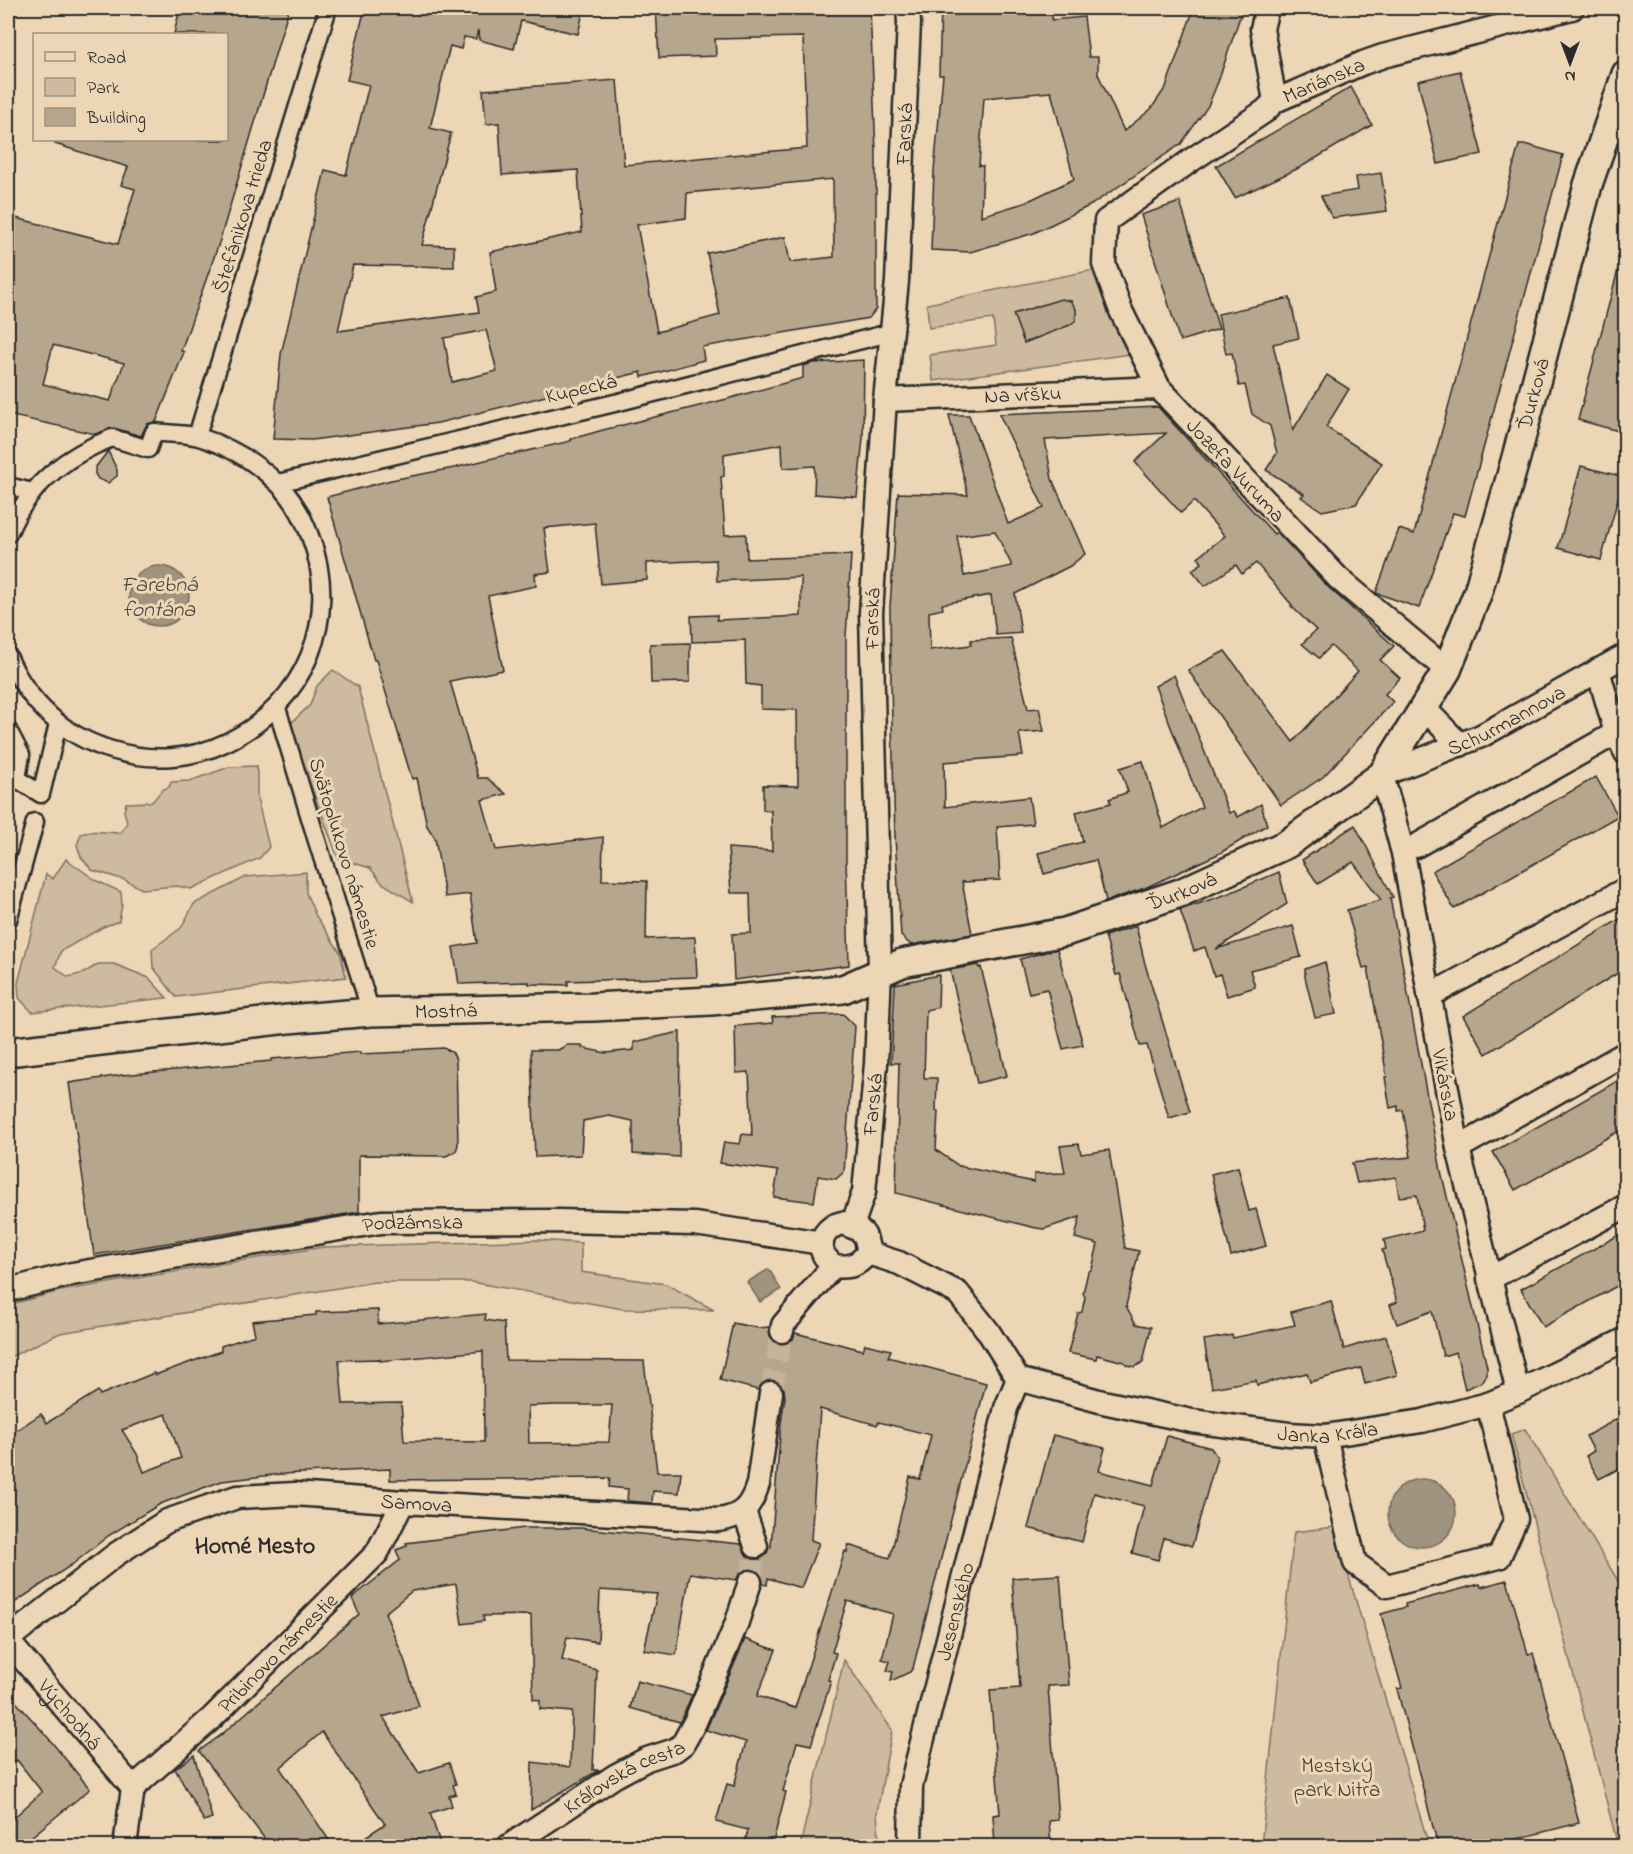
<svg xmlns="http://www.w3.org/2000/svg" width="1633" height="1854" font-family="'Indie Flower',sans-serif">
<rect width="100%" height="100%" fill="#ecd6b5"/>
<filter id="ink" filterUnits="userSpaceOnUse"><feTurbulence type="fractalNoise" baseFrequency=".0167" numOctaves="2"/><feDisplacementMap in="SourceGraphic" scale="12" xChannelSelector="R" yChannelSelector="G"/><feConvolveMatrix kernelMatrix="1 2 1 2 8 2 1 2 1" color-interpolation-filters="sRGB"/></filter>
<g filter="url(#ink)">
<!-- green -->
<g fill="#cdba9f" stroke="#7c7265" stroke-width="1.5">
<path d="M1093,270L1131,354L933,381L930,355L996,345L993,319L929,328L927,304Z"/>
<path d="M333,670L358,687L413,902L382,883L370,868L338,858L288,726L310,705L317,686Z"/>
<path d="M257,766V798L269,847L260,858L191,889L177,886L142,889L125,880L92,870L81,857L77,845L81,834C95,829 106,833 121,833L127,822L124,811L126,803L152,802L162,790L169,787L171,782L190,781L229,767Z"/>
<path d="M66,859L97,881L121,892L122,905L119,921L103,927L61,951L55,967L68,977L84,973L98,964H114L149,978L167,998L32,1012L19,998L18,983L46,874L53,879Z"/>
<path d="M306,872V893L316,916L340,952L346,977L176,997L153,967L152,949L181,928L194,904L246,877Z"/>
<path d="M537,1240L581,1243V1272L666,1284L714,1310L623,1309L471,1282H375L60,1333L8,1358V1305L60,1291L323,1247Z"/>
<path d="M1525,1429L1625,1592V1846H1618L1511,1434Z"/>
<path d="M1334,1527L1429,1846H1261L1294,1532Z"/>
<path d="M844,1660L892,1730L877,1813L880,1846H800Z"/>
</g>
<!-- water -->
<g fill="#a0937f" stroke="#71695d" stroke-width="1.5">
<circle cx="159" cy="596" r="30"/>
<path d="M769,1269L781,1290L760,1302L747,1282Z"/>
<circle cx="1422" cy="1513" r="34"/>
</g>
<!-- building -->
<g fill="#b6a68e" stroke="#2b2b2b" stroke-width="1.5" fill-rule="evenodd">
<path d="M180,8H289L219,243L181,351L184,352L156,422L147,424L141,436L114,428L95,434L8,415V216L118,244L135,189L121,185L128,167L55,144L56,140H226V34H174ZM53,345L124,363L110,401L43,384Z"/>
<path d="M365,8H584L578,34L521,21L514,49L479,40L478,30L476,39L464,37L461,49L450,46L430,128L451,133L422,245L454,246V267L353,265L338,331L479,312L476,297L496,292L490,252L582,232L578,170L502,175L499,123L486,124L483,90L617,80L624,165L807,148L803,37L715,39L716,56L659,58L656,8H870L876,152V309L869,318L702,347L704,360L642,377L641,372L438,423L312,440L273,439L281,354L325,170L346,175L369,85L347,80ZM833,179L834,257L790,262L785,237L707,253L720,315L657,332L637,225L686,218L687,193ZM486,330L497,371L452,382L444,338Z"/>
<path d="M941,8H1052V20L1084,17L1089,57H1098V74L1124,131L1151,109L1166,87L1194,8H1243L1218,82L1208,106L1181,144L1091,205L1034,233L970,252L931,250L934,171L943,75H939ZM1051,92L1074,179L1024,203L981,216L983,166H979L984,98Z"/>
<path d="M1460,71L1482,154L1438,164L1418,81Z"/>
<path d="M1351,87L1372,125L1301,167L1235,198L1216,166Z"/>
<path d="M1519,145H1528L1563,155L1465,516L1453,513L1419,608L1376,593L1399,529L1414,534Z"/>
<path d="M1381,173L1387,211L1332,218L1321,196L1358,190L1356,177Z"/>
<path d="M1180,202L1219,329L1180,341L1141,215Z"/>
<path d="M1619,266L1626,267V433L1578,420Z"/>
<path d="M1290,298L1299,338L1273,344L1293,430L1327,375L1349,389L1326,427L1382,463L1356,504L1322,511L1301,497L1304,494L1266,470L1277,453L1270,426L1252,414L1245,385L1239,386L1232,353L1226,354L1218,314Z"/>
<path d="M1061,299L1071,301L1076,309V320L1070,325L1024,343L1013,314Z"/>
<path d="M864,360L863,438L857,497L814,494L815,466L783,468L782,444L724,454V476L721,477L725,535L746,534L747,559L851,555L846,637V857L849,965L734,980L732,934L751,933L750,893H731L728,848L772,851L771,811L763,810V785L798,786L797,710L761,709V686L746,684L745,640L692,642L691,616L717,615V620L801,616V577L717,581L716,560L647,563V580L601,584L595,523L544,528L550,572L535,574L536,586L488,596L503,670L450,681L478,778H487L506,794L482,800L496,850L603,837L602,880L647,881L646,939L695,937L697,977L568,981V985L529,984V982L459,984L453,947L477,943L470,894L445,897L435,838L427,826L417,778L412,779L376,660H374L327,497L391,480L454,468L509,454L510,455L571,441V439L603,430L727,399L803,378V366L813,363Z"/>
<path d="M1158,407L1274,534L1277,532L1328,587L1394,646L1380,660L1400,678L1385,694L1393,702L1323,777L1281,805L1188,670L1225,651L1293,742L1358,671L1331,646L1319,658L1302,644L1316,630L1291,606L1292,605L1256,563L1242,574L1236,565L1205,586L1192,570L1202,563L1198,557L1225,536L1194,501L1181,513L1135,462L1166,433L1045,440L1052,479L1085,554L1070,566L1015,594L1021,633L996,635L991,595L942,604L943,609L929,612L930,650L971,645V640L1011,638L1028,709L1039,708L1044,731L1019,733L1023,756L944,762L945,807L1029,797L1033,824L997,827L1000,880L962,882L972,934L911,945L901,936L895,837L891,683L890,607L898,493L968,495L949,415H969L1008,524L1044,508L999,414ZM995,531L1012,566L964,576L957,536Z"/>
<path d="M108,451L117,470V476L108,483L98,479L95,474V468Z"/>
<path d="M1581,466L1624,477L1601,560L1558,548Z"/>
<path d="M690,643V682L651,683L650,644Z"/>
<path d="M1174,675L1229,813L1234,811L1238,817L1261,804L1267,825L1220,853L1145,888L1106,901L1096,860L1044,874L1038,853L1083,842L1076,812L1111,803L1109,799L1128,792L1120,768L1143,761L1163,828L1202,807L1155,686Z"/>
<path d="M1596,777L1618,816L1454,909L1432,871Z"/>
<path d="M1355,825L1393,897L1390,898L1441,1171L1487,1367V1375L1482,1382L1465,1389L1456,1352L1443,1356L1432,1311L1397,1324L1390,1305L1397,1302L1382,1250L1386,1249L1384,1240L1423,1230L1417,1195L1399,1197L1396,1177L1357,1183L1352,1163L1411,1157L1403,1110L1398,1111V1106L1390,1108L1385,1077H1387L1368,967L1363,968L1347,910L1381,900L1353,862L1318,884L1302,860Z"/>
<path d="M1279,872L1287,904L1216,949L1293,926L1301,957L1250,970L1255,987L1227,996L1220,974L1214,976L1205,947L1194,951L1180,910L1227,894Z"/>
<path d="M1626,915V968L1486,1054L1463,1016Z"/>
<path d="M1136,926L1145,964L1190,1112L1169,1118L1147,1045L1140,1046L1120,974L1116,975L1105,936Z"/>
<path d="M1057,949L1083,1045L1063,1049L1047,989L1029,993L1020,959Z"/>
<path d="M1325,962L1336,1014L1315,1018L1305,977V969Z"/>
<path d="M978,965L979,968L981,967L1007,1076L977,1083L950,970Z"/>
<path d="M939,975L938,1007L926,1010L924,1078H937L936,1111H938L936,1150L959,1166L1034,1182V1174L1065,1173L1060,1146L1079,1144L1081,1154L1109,1150L1125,1248L1139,1251L1126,1306L1136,1324L1151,1327L1143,1362L1135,1367L1127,1365L1124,1362L1097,1355L1096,1359L1068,1353L1078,1313L1082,1312L1085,1297L1083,1293L1088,1272L1092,1269L1098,1244L1075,1238L1080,1217L1044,1229L1036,1228L896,1193L899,1063H891L895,984Z"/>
<path d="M843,1014L855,1026L844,1172L836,1179L818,1176L814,1202L774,1197L778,1171L720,1163L724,1142L740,1144L742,1134L752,1135L749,1072L736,1073L735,1026L773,1023L772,1017Z"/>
<path d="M680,1032L679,1157L633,1154V1121L609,1116L583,1121L581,1155L535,1157L531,1050H558L567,1045H582V1048L606,1053L634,1050V1042Z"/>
<path d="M444,1048L453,1053L456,1060L458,1145L456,1151L446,1156L359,1155V1212L94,1255L69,1083L122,1075L271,1061V1059L361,1052L360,1054L405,1052L406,1050Z"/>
<path d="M1626,1076V1127L1515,1190L1493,1152Z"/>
<path d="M1238,1167L1249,1211L1256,1209L1266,1246L1231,1256L1211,1174Z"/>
<path d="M1626,1231V1281L1543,1327L1521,1289Z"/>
<path d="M1331,1301L1344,1349L1386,1336L1397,1375L1365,1384L1361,1368L1310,1382L1307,1373L1257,1385L1256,1380L1212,1388L1204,1340L1232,1335L1233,1338L1295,1325L1291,1312Z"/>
<path d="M378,1310V1324L486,1314L485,1320L504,1323L506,1360L644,1361L657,1472H681L679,1493L653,1491L652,1503L627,1501L628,1489L609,1487L610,1478L390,1480V1469L281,1474L222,1481L160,1504L108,1536L73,1564L8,1607V1436L41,1414L47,1423L98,1391L100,1395L154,1373L155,1375L221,1351V1346L255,1335L252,1321L316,1315V1312ZM483,1351L484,1442L404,1441L401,1403L343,1404L339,1360L380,1359V1361ZM556,1405H612L609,1442L529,1443L528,1406ZM166,1414L181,1458L144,1472L137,1454L122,1430Z"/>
<path d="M733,1323L758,1328L769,1327L770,1336L773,1341L779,1344L787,1343L793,1339L795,1333L863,1350L865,1344L891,1350L888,1357L986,1383L913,1668L910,1672L891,1681L893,1672L887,1671L890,1661L882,1659L893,1614L847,1601L832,1652L836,1653L828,1680L831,1681L811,1745L797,1742L783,1791L786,1792L772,1846H760L745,1842L748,1830L716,1822L727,1784L734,1786L746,1742L706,1730L745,1639L776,1650L757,1696L795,1708L845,1551L847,1552L848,1545L890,1558L910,1477L920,1479L931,1435L879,1422L877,1425L820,1409L811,1540L819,1543L801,1588L768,1578L767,1585L763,1584L760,1573L754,1569H747L741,1572L736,1580L690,1573L676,1655L644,1650L657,1594L600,1590L598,1642L567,1637L562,1660L597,1670L593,1770H599L531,1810L532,1762L570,1767L572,1712L540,1709V1700L533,1699L531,1615L483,1616L484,1621L462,1624L456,1584L412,1591L385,1613L404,1659L419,1706L383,1717L419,1773L449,1763L456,1784L453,1785L456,1794L449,1796L452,1806L430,1813L441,1846H351L385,1824L322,1732L280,1768L333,1846H270L199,1751L221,1735L359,1614L352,1598L400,1560L396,1550L407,1546L406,1543L525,1528H581L741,1544L747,1556L753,1559H760L766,1555L769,1547H771L781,1423L785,1397L784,1389L779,1382L772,1380L765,1381L758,1390L720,1380Z"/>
<path d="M1626,1414V1465L1599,1479L1586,1456L1594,1451L1586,1436Z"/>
<path d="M1053,1435L1105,1448L1099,1471L1153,1485L1167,1436L1211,1448L1217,1457L1192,1546L1164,1538L1158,1560L1132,1553L1144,1506L1094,1493L1082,1542L1028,1528Z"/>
<path d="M1060,1575L1069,1685L1048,1686L1058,1820L1049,1821L1051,1846H995L993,1815L1000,1814L990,1690L1020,1688L1012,1578Z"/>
<path d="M1507,1580L1528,1654L1533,1653L1579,1823L1489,1846H1438L1397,1689L1402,1688L1381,1614L1406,1607L1405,1604L1480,1584L1481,1587Z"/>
<path d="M637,1681L692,1695L680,1722L630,1708Z"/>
<path d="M8,1693L45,1734L90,1789L20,1846H8V1823L42,1792L17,1760L8,1769Z"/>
<path d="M194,1755L212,1818L204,1821L175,1769Z"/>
</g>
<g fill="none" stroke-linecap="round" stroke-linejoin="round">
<!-- minor-tunnel -->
<g stroke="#c5b499" stroke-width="22" stroke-dasharray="22 11" stroke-linecap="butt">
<path d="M771,1393L782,1331"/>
<path d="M750,1582L756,1546"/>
</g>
<defs>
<g id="pedestrian">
<path d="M197,436L328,8"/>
<path d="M278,483L619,402L893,332"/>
<path d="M8,486L32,492"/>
<path d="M8,534C27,487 65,456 112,438L148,449L154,432C168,434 185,433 199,437C228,446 255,461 277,483C292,497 303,517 310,536C342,618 304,705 227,742C191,760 150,762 112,750C63,736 28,702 8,656"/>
<path d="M277,708L317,841L371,1012"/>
<path d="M8,730L21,755L17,779L41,794L58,724"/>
<path d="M8,920L35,822"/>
</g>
<g id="minor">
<path d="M1267,8L1262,29L1275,101"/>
<path id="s1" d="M885,400L1159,388"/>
<path id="s2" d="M1447,670L1338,578L1159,388L1121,311L1104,264L1106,221L1190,161L1265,111L1275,101L1363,63L1383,56L1572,8"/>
<path d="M1598,670L1616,733L1626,753"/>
<path d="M1424,708L1460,745"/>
<path d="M1416,846L1616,733"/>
<path d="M1429,996L1626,889"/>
<path d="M1458,1148L1626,1053"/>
<path d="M842,1223C862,1230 867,1231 868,1253C857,1266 850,1268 833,1266C831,1263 826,1259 824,1255C816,1240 828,1226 842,1223Z"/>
<path id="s3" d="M852,1226L864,1192L876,1064L880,971L871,613L885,400L897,281L909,22L908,8"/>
<path d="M868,1253L899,1263L958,1293L988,1331L1018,1379"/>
<path d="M1489,1279L1626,1206"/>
<path id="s4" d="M8,1290L72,1274L381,1222L557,1221L695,1224L822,1243"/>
<path d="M782,1331L783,1325L833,1266"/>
<path id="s5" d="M1018,1379L1103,1402L1192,1421L1289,1434L1325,1436L1422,1421L1488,1404L1518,1392L1626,1339"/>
<path id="s6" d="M1518,1392L1458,1148L1403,853L1382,775L1481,736L1626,655"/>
<path d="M1325,1436L1355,1563L1387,1586L1499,1557L1516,1519L1488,1404"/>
<path d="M744,1511L756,1546"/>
<path id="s7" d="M8,1639L115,1555L167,1521L237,1497L295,1494L403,1502L718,1520C743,1517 751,1506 758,1484L771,1393"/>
<path id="s8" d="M8,1641L133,1788"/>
<path id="s9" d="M133,1788L212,1718L377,1553L403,1502"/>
<path d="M125,1846L133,1788"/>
<path id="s10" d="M509,1846L615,1776L647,1759L675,1750L683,1744L695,1722L736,1625L750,1582"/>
<path id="s11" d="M910,1846L911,1786L1006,1408L1018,1379"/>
</g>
<g id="tertiary">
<path id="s12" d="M8,1052L288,1019L371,1012L593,1007L711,1001L843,989L902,963L1065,932L1180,893L1287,844L1382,775L1447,670L1478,592L1517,454L1588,185L1626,74"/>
</g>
</defs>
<!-- pedestrian casing -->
<use href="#pedestrian" stroke="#2b2b2b" stroke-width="21"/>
<!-- minor casing -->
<use href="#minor" stroke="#2b2b2b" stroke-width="27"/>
<!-- tertiary casing -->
<use href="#tertiary" stroke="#2b2b2b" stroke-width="32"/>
<!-- pedestrian -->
<use href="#pedestrian" stroke="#ecd6b5" stroke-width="16"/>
<!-- minor -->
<use href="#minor" stroke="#ecd6b5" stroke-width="22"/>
<!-- tertiary -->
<use href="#tertiary" stroke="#ecd6b5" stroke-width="27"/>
</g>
</g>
<g text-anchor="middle" stroke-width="6" stroke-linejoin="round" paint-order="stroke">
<!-- street labels -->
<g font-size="21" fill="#2b2b2b" stroke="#ecd6b5">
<text dy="7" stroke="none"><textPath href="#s2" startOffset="843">Mariánska</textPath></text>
<text dy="7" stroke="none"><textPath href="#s3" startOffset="1096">Farská</textPath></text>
<text transform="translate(242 216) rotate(-73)" y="7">Štefánikova trieda</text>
<text transform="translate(581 388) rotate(-13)" y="7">Kupecká</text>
<text dy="7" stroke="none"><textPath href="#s12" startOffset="1838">Ďurková</textPath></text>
<text dy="7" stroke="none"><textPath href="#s1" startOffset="138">Na vŕšku</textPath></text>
<text transform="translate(1236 470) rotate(47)" y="7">Jozefa Vuruma</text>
<text dy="7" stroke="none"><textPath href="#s3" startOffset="610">Farská</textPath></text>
<text dy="7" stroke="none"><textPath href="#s6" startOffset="768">Schurmannova</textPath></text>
<text transform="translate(345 853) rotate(73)" y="7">Svätoplukovo námestie</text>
<text dy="7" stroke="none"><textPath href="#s12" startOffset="1192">Ďurková</textPath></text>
<text dy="7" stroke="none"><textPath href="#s12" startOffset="440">Mostná</textPath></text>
<text transform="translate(1446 1085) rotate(79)" y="7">Vikárska</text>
<text dy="7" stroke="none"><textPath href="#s3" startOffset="124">Farská</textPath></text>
<text dy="7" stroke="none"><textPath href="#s4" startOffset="411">Podzámska</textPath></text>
<text dy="7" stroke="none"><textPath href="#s5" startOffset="316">Janka Kráľa</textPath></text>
<text dy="7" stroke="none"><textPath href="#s7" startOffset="452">Samova</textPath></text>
<text dy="7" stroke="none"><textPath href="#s11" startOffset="240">Jesenského</textPath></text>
<text dy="7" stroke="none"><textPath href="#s9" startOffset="198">Pribinovo námestie</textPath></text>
<text dy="7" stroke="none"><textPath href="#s8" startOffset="96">Východná</textPath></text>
<text dy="7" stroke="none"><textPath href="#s10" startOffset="135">Kráľovská cesta</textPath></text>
</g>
<!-- park labels -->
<g font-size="21" fill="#43403c" stroke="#ecd6b5">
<text x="1337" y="1772">Mestský<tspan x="1337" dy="24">park Nitra</tspan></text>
</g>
<!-- water labels -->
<g font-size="22" font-style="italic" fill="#484540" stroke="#ecd6b5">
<text x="159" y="591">Farebná<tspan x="159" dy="25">fontána</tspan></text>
</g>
<!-- quarter labels -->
<g font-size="24" font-weight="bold" fill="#2b2b2b" stroke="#ecd6b5">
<text x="255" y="1553">Horné Mesto</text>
</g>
</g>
<!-- margin -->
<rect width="1633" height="1854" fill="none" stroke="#ecd6b5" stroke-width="30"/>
<rect x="15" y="15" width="1603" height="1824" fill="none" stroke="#2b2b2b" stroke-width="2" filter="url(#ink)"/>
<!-- legend -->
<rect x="33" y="33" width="195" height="108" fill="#ecd6b5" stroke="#9f927e" stroke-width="1.5"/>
<rect x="45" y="52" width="30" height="9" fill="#ecd6b5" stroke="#9f927e" stroke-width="1.5"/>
<text x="87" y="63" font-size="18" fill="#2b2b2b">Road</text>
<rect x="45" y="78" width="30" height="18" fill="#cdba9f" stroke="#9f927e" stroke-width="1.5"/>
<text x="87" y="93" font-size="18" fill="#2b2b2b">Park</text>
<rect x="45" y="108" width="30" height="18" fill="#b6a68e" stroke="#9f927e" stroke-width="1.5"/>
<text x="87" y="123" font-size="18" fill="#2b2b2b">Building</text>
<!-- north arrow -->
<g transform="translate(1570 63) rotate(180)" stroke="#ecd6b5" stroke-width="4.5" paint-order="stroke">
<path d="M0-4.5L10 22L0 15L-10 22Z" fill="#2b2b2b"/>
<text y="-9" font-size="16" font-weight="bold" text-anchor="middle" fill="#2b2b2b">N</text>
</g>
</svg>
